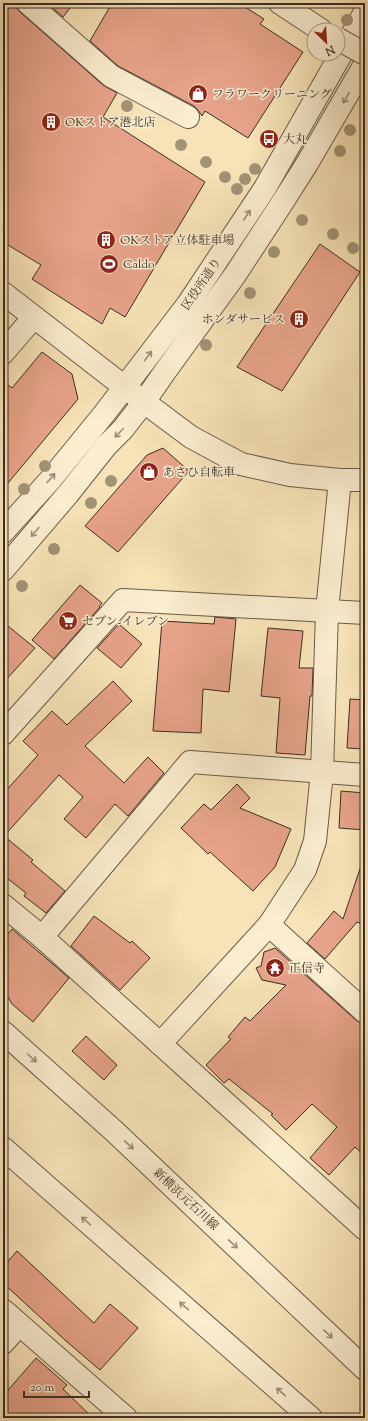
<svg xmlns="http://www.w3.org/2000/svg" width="368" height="1421" font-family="'Sorts Mill Goudy','Noto Serif JP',serif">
<rect width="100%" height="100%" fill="#f7e3b7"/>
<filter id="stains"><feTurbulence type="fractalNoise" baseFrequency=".005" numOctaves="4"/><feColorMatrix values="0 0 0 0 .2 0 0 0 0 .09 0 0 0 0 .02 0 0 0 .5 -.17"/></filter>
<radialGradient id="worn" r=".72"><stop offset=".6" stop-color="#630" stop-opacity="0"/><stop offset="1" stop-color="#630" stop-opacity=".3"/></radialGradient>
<!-- building -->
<g fill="#e7a38a" stroke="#3a2d26">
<path d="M3,3H16V7L20,12L103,85L117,93L103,117L205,182L125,317L110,308L102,324L32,279L41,265L3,242Z"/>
<path d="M47,3H74L63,17Z"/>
<path d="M112,3H239L264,19L260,24L303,52L248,138L205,111L202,116L198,110L194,106L118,66L90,41Z"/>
<path d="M320,244L360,272L282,391L237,367Z"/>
<path d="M42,352L72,374L78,399L3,489V381L12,388Z"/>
<path d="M163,448L189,471L118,552L85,526L147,455Z"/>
<path d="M80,585L102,603L99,607H100L54,659L32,640Z"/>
<path d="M215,617L236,619L229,692L203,689L201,733L153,731L162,621L214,624Z"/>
<path d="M3,622L35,648L3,683Z"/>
<path d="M119,624L142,644L121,668L97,648Z"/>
<path d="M268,628L303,631L299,668H313L312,696H310L305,755L276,753L280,698L261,696Z"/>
<path d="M113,681L132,701L85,746L124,783L148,757L164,773L128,816L115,804L86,838L64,819L83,797L59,775L4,836L33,860L31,862L65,891L46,913L24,896L26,893L3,875V794L38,755L23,741L52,711L67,725Z"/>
<path d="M350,699L365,700L363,749L347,748Z"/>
<path d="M237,784L250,798L240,808L291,829L275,867L253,891L210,852L208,854L181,828L204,804L211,810Z"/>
<path d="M341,791L365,793V830L339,828Z"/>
<path d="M362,863H365V925L357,922L325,959L307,943L334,911L343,919Z"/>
<path d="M94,916L130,943L132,941L150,958L120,990L71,946Z"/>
<path d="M12,929L69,978L33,1022L12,1004L3,988V940Z"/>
<path d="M275,948L357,1021L365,1024V1156L355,1147L329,1175L310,1158L337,1127L312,1104L286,1130L271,1115L273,1114L229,1079L224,1083L206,1065L231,1039L228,1037L245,1017L250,1021L286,985L262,980L256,968L261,966L264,952Z"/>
<path d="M86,1036L117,1065L104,1080L72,1051Z"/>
<path d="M17,1251L94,1323L110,1304L138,1328L100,1370L66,1341L3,1283V1267Z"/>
<path d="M36,1358L67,1385L63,1389L93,1418H3V1396Z"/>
</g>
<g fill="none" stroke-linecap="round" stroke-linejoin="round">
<defs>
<g id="minor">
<path d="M28,3L111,76L188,117"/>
<path d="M280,3L321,30"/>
<path d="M3,293L144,402L191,437L241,464L290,475L340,480H365"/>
<path d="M3,353L34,317"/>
<path d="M3,532L51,479L104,414L188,304L265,188L365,12"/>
<path d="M3,570L68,494L106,446L123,429L144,402L164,373L235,275L284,200L308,162L365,64"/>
<path d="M3,734L123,600L365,613"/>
<path d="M3,905L42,937L365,1229"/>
<path d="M269,925L365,1012"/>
<path d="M42,937L190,762L365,775"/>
<path d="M3,1032L114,1131L365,1369"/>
<path d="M160,1044L269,925L305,870L315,841L322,772L327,611L340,480"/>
<path d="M3,1148L311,1418"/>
<path d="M3,1310L126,1418"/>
<path d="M3,1343L19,1325"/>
</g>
</defs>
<!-- minor casing -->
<use href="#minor" stroke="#695a4a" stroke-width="24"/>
<!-- minor -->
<use href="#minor" stroke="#faedd0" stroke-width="22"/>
<defs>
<path id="minor-bridge" d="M338,39L365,54"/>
</defs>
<!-- minor-bridge casing -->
<use href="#minor-bridge" stroke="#695a4a" stroke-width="24" stroke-linecap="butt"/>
<!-- minor-bridge -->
<use href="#minor-bridge" stroke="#faedd0" stroke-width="22"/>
</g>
<!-- trees -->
<g fill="#a19376">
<circle cx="347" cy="20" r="6"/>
<circle cx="127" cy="106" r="6"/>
<circle cx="350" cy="130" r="6"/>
<circle cx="181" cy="145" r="6"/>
<circle cx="340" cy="151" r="6"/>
<circle cx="206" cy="162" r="6"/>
<circle cx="255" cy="169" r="6"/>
<circle cx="225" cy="177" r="6"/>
<circle cx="245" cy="179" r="6"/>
<circle cx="237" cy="189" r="6"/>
<circle cx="302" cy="220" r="6"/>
<circle cx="333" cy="234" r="6"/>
<circle cx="353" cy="248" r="6"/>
<circle cx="274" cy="252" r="6"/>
<circle cx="250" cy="293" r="6"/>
<circle cx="206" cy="345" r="6"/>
<circle cx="45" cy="466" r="6"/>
<circle cx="111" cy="481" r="6"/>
<circle cx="24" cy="489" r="6"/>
<circle cx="91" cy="503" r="6"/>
<circle cx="54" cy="549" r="6"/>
<circle cx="22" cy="586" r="6"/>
</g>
<!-- one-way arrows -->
<defs><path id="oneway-shaft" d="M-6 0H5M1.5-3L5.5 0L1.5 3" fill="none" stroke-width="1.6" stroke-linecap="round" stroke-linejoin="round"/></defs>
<g stroke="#9a8d7b">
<use href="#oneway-shaft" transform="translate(346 98) rotate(120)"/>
<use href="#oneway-shaft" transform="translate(247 215) rotate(-57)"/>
<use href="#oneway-shaft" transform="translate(148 356) rotate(-53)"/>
<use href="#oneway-shaft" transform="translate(119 433) rotate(134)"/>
<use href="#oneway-shaft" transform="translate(51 478) rotate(-49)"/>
<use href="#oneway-shaft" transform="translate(35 532) rotate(130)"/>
<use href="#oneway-shaft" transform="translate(32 1058) rotate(42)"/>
<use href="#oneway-shaft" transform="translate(129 1145) rotate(43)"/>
<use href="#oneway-shaft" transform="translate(86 1221) rotate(-139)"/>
<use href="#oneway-shaft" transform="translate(233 1244) rotate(43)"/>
<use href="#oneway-shaft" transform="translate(184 1306) rotate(-139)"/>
<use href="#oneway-shaft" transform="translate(328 1334) rotate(43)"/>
<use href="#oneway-shaft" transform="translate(281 1392) rotate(-139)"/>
</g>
<!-- icons -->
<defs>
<symbol id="shop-disc" viewBox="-11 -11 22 22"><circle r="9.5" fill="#8f2418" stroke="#faedd0"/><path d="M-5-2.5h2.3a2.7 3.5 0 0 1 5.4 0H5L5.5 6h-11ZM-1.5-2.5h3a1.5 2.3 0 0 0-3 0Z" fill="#fff"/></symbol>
<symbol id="building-disc" viewBox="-11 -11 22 22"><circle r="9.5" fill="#8f2418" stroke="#faedd0"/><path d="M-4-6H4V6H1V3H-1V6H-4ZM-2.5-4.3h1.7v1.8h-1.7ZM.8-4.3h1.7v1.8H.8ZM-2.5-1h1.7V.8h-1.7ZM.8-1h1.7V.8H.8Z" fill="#fff"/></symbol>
<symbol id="bus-disc" viewBox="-11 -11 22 22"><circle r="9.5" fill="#8f2418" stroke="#faedd0"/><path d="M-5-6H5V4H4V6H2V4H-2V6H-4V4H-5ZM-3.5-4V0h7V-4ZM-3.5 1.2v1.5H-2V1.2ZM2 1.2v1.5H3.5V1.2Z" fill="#fff"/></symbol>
<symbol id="stadium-disc" viewBox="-11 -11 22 22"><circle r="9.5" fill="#8f2418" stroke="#faedd0"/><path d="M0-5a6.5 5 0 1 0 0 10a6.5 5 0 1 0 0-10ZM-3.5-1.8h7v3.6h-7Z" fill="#fff"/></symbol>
<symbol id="supermarket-disc" viewBox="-11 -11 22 22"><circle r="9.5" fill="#8f2418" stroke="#faedd0"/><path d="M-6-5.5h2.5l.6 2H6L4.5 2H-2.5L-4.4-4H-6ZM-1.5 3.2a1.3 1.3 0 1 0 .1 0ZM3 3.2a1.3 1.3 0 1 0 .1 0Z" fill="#fff"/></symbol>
<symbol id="temple-disc" viewBox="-11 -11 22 22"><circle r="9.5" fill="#8f2418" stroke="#faedd0"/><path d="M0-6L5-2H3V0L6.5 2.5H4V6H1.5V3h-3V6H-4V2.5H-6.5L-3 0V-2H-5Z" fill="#fff"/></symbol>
</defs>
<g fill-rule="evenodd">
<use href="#shop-disc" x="187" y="83" width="22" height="22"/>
<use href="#building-disc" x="40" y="111" width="22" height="22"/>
<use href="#bus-disc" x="258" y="128" width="22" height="22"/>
<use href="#building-disc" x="95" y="229" width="22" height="22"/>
<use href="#stadium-disc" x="98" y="253" width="22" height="22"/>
<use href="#building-disc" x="288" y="308" width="22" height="22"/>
<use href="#shop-disc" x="138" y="461" width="22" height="22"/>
<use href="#supermarket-disc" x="57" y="610" width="22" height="22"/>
<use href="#temple-disc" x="264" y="957" width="22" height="22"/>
</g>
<g text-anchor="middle" stroke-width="3" stroke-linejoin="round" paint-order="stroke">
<!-- poi labels -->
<g font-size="12" fill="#3a2d26" stroke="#faedd0" text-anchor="start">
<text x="212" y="98">フラワークリーニング</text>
<text x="65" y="126">OKストア港北店</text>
<text x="283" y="143">大丸</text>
<text x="120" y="244">OKストア立体駐車場</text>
<text x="123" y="268">Caldo</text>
<text x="285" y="323" text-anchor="end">ホンダサービス</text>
<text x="163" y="476">あさひ自転車</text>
<text x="82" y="625">セブン-イレブン</text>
<text x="289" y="972">正信寺</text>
</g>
<!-- street labels -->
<g font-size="12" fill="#3a2d26" stroke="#faedd0">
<text transform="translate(201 284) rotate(-56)" y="4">区役所通り</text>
<text transform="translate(186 1199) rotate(43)" y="4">新横浜元石川線</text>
</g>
</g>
<!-- margin -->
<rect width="368" height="1421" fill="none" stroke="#f7e3b7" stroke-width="16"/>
<rect x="4" y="4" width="360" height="1413" fill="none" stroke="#3a2d26" stroke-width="2"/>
<rect x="8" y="8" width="352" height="1405" fill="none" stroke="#3a2d26"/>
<!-- north arrow -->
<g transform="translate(326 42) rotate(155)"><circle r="19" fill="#faedd0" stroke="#ada08c"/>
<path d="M0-3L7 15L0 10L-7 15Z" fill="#8f2418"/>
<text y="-6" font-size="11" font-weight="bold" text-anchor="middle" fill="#3a2d26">N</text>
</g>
<!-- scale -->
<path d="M24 1391v6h65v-6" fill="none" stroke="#3a2d26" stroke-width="2"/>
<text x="30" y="1391" font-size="12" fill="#3a2d26" stroke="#faedd0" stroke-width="3" paint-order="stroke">20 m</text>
<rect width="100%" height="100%" filter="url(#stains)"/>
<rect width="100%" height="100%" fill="url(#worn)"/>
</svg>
